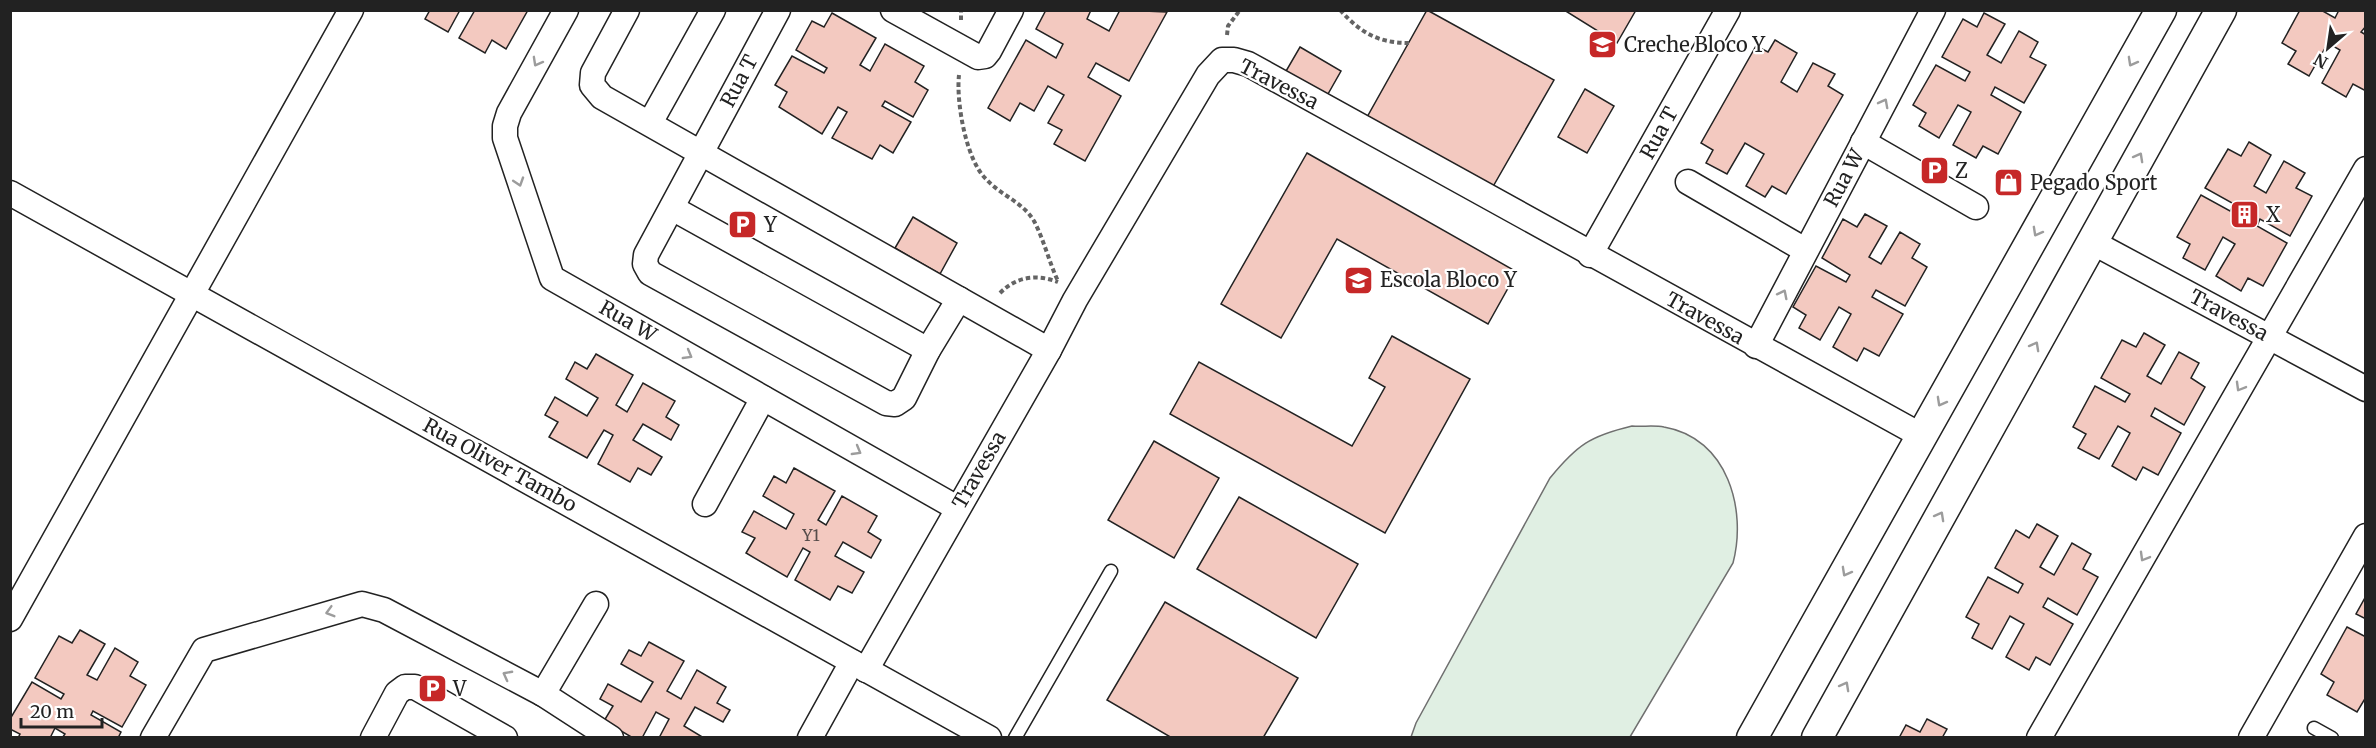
<svg xmlns="http://www.w3.org/2000/svg" width="2376" height="748" font-family="Merriweather,serif">
<rect width="100%" height="100%" fill="#fff"/>
<!-- green -->
<path fill="#e0efe3" stroke="#6f6f6f" stroke-width="1.5" d="M1632,426C1642,427 1654,425 1664,427C1728,438 1747,510 1733,563L1630,737H1411L1416,723L1550,478C1577,445 1590,436 1632,426Z"/>
<!-- building -->
<g fill="#f3c9c0" stroke="#222" stroke-width="1.5">
<path d="M430,10H460L448,32L425,19Z"/>
<path d="M475,10H528L506,49L492,40L485,53L459,38Z"/>
<path d="M1046,10H1091L1087,19L1109,31L1120,10L1167,12L1129,81L1096,63L1088,77L1121,96L1085,161L1054,144L1062,130L1048,123L1064,95L1048,86L1034,111L1020,103L1010,121L988,108L1026,40L1056,58L1063,44L1036,29Z"/>
<path d="M1427,10L1554,80L1491,190L1366,119Z"/>
<path d="M1564,10H1636L1617,43Z"/>
<path d="M2300,10H2321L2335,18L2339,10H2366V26L2361,32L2366,35V91L2353,84L2346,97L2322,83L2340,50L2328,43L2309,76L2288,64L2296,51L2282,43Z"/>
<path d="M832,13L876,38L860,65L870,71L885,44L924,66L915,82L928,90L913,117L885,101L882,106L911,122L893,153L880,145L872,159L832,138L847,112L838,107L822,134L779,107L787,92L775,85L792,56L824,73L827,68L796,50L812,21L824,27Z"/>
<path d="M1984,13L2005,24L1987,55L2001,63L2019,31L2038,42L2030,57L2046,65L2024,103L1995,87L1991,95L2021,112L1998,154L1983,146L1976,158L1953,145L1971,112L1958,105L1939,138L1919,126L1926,113L1913,105L1936,65L1965,81L1970,72L1942,57L1963,19L1977,27Z"/>
<path d="M1775,40L1797,53L1781,82L1797,92L1813,63L1835,74L1828,86L1843,95L1786,194L1772,186L1765,197L1746,186L1764,154L1745,143L1727,174L1706,163L1713,150L1701,143L1756,46L1768,52Z"/>
<path d="M1300,47L1341,71L1324,101L1282,78Z"/>
<path d="M1585,89L1614,106L1587,153L1558,137Z"/>
<path d="M2249,142L2271,155L2254,186L2266,193L2284,161L2305,173L2296,188L2312,196L2290,236L2260,219L2257,226L2287,243L2263,286L2248,278L2241,291L2216,276L2235,244L2223,237L2205,270L2183,258L2190,244L2177,237L2201,195L2230,211L2234,204L2205,188L2228,149L2241,156Z"/>
<path d="M1307,153L1517,272L1488,324L1337,239L1281,338L1221,304Z"/>
<path d="M1865,214L1887,226L1869,257L1881,264L1900,232L1920,244L1912,258L1927,267L1905,306L1876,290L1872,297L1903,314L1879,356L1864,348L1857,361L1833,347L1851,314L1839,307L1820,340L1799,328L1806,315L1793,307L1816,266L1846,282L1850,275L1822,258L1843,219L1857,227Z"/>
<path d="M913,217L957,243L940,274L895,248Z"/>
<path d="M2144,333L2165,345L2147,376L2161,384L2179,352L2199,363L2191,378L2205,387L2184,425L2155,408L2151,416L2181,433L2158,475L2143,467L2136,480L2112,466L2130,433L2118,426L2099,459L2078,448L2086,434L2073,427L2095,386L2125,402L2130,394L2101,378L2122,340L2136,347Z"/>
<path d="M1392,336L1470,379L1385,533L1170,414L1199,362L1352,446L1385,387L1369,378Z"/>
<path d="M596,354L633,375L616,405L627,412L643,383L675,401L666,417L679,425L671,440L643,424L633,440L662,457L651,475L638,468L630,482L598,464L613,435L604,430L587,458L549,437L558,422L545,415L555,397L587,416L598,398L566,379L575,362L587,369Z"/>
<path d="M1154,441L1219,478L1174,558L1108,520Z"/>
<path d="M794,468L835,491L818,520L826,525L842,496L877,516L868,532L881,540L871,558L843,542L835,556L864,572L852,593L838,586L830,600L795,580L810,552L803,548L787,577L746,553L755,538L742,532L754,511L786,529L794,514L763,496L774,476L786,483Z"/>
<path d="M1239,497L1358,564L1316,638L1197,569Z"/>
<path d="M2037,524L2058,536L2040,567L2054,575L2072,543L2091,554L2083,569L2098,577L2077,615L2048,598L2043,607L2073,624L2050,665L2036,657L2029,670L2006,657L2024,624L2010,616L1992,649L1972,638L1979,624L1966,617L1988,577L2018,593L2023,584L1995,568L2016,530L2029,538Z"/>
<path d="M2366,596V619L2356,614Z"/>
<path d="M1165,602L1298,678L1263,738H1172L1107,700Z"/>
<path d="M2347,627L2366,637V697L2357,712L2327,695L2334,682L2321,674Z"/>
<path d="M80,630L105,644L87,675L97,680L115,648L138,662L130,676L146,685L122,727L93,711L91,715L121,732L118,738H62L65,734L55,728L50,738H18L20,734L10,729V719L32,682L61,699L64,694L35,678L59,636L72,643Z"/>
<path d="M649,642L684,661L667,691L681,699L697,670L726,687L717,703L730,710L723,722L695,707L684,726L704,738H659L669,719L656,712L642,738H633L604,721L613,706L600,699L608,684L641,702L653,682L621,664L629,650L641,656Z"/>
<path d="M1927,719L1947,729L1942,738H1899L1906,725L1920,732Z"/>
</g>
<g fill="none" stroke-linecap="round" stroke-linejoin="round">
<defs>
<g id="service">
<path d="M2314,728L2332,738"/>
<path d="M1015,738L1111,571"/>
</g>
<g id="minor">
<path d="M566,10L509,113L505,126V138L552,278L957,508"/>
<path d="M627,10L593,73L592,85L602,97L1049,350"/>
<path d="M778,10L646,255L645,264L650,273L886,403L895,404L904,398L928,350L959,299"/>
<path d="M893,10L978,57L985,56L989,51L1011,10"/>
<path d="M650,123L713,10"/>
<path d="M1863,142L1976,207"/>
<path d="M1688,182L1805,250"/>
<path d="M10,193L989,738"/>
<path d="M672,208L928,350"/>
<path d="M2092,242L2366,389"/>
<path d="M1590,255L1728,10"/>
<path d="M1756,346L1933,10"/>
<path d="M705,504L763,398"/>
<path d="M10,619L351,10"/>
<path d="M866,670L1049,350L1075,300L1208,75L1222,60H1234L1248,64L1922,436"/>
<path d="M543,694L596,604"/>
<path d="M153,738L204,650L362,604L384,610L543,694L611,738"/>
<path d="M373,738L397,693L405,687H415L505,738"/>
<path d="M810,738L852,662"/>
<path d="M2039,738L2366,169"/>
<path d="M2251,738L2366,536"/>
</g>
<g id="tertiary">
<path d="M1752,738L2161,10"/>
<path d="M1817,738L2221,10"/>
</g>
</defs>
<!-- service casing -->
<use href="#service" stroke="#222" stroke-width="15"/>
<!-- minor casing -->
<use href="#minor" stroke="#222" stroke-width="27"/>
<!-- tertiary casing -->
<use href="#tertiary" stroke="#222" stroke-width="33"/>
<!-- path -->
<g stroke="#646464" stroke-width="4" stroke-dasharray="4.5 3" stroke-linecap="butt">
<path d="M1340,10C1361,33 1378,43 1409,43"/>
<path d="M961,20V10"/>
<path d="M1227,35L1228,26L1240,10"/>
<path d="M959,75C956,102 966,160 986,179C1000,195 1023,202 1034,221C1044,240 1049,262 1058,281"/>
<path d="M1000,293C1017,276 1037,274 1058,282"/>
</g>
<!-- service -->
<use href="#service" stroke="#fff" stroke-width="12"/>
<!-- minor -->
<use href="#minor" stroke="#fff" stroke-width="24"/>
<!-- tertiary -->
<use href="#tertiary" stroke="#fff" stroke-width="30"/>
</g>
<!-- one-way arrows -->
<defs><path id="oneway-chevron" d="M-2-3.5L2.5 0L-2 3.5" fill="none" stroke-width="1.6" stroke-linecap="round" stroke-linejoin="round" transform="scale(1.5)"/></defs>
<g stroke="#9c9c9c">
<use href="#oneway-chevron" transform="translate(537 62) rotate(119)"/>
<use href="#oneway-chevron" transform="translate(2132 62) rotate(119)"/>
<use href="#oneway-chevron" transform="translate(1884 103) rotate(-62)"/>
<use href="#oneway-chevron" transform="translate(2139 157) rotate(-61)"/>
<use href="#oneway-chevron" transform="translate(519 182) rotate(72)"/>
<use href="#oneway-chevron" transform="translate(2037 232) rotate(119)"/>
<use href="#oneway-chevron" transform="translate(1783 294) rotate(-63)"/>
<use href="#oneway-chevron" transform="translate(2035 346) rotate(-61)"/>
<use href="#oneway-chevron" transform="translate(688 355) rotate(30)"/>
<use href="#oneway-chevron" transform="translate(2240 387) rotate(120)"/>
<use href="#oneway-chevron" transform="translate(1941 402) rotate(119)"/>
<use href="#oneway-chevron" transform="translate(857 451) rotate(30)"/>
<use href="#oneway-chevron" transform="translate(1940 516) rotate(-61)"/>
<use href="#oneway-chevron" transform="translate(2144 557) rotate(120)"/>
<use href="#oneway-chevron" transform="translate(1846 572) rotate(119)"/>
<use href="#oneway-chevron" transform="translate(330 612) rotate(164)"/>
<use href="#oneway-chevron" transform="translate(507 675) rotate(-152)"/>
<use href="#oneway-chevron" transform="translate(1845 686) rotate(-61)"/>
</g>
<!-- icons -->
<defs>
<symbol id="school-square" viewBox="-11 -11 22 22"><rect x="-9" y="-9" width="18" height="18" rx="4" fill="#c62828" stroke="#fff"/><path d="M0-5L7-2L0 1L-7-2ZM-4 1L0 2.5L4 1V4Q0 6-4 4Z" fill="#fff"/></symbol>
<symbol id="parking-square" viewBox="-11 -11 22 22"><rect x="-9" y="-9" width="18" height="18" rx="4" fill="#c62828" stroke="#fff"/><path d="M-3.5-5.5H1a3.5 3.5 0 0 1 0 7H-1V5.5H-3.5ZM-1-3.4V-.6H.8a1.4 1.4 0 0 0 0-2.8Z" fill="#fff"/></symbol>
<symbol id="shop-square" viewBox="-11 -11 22 22"><rect x="-9" y="-9" width="18" height="18" rx="4" fill="#c62828" stroke="#fff"/><path d="M-5-2.5h2.3a2.7 3.5 0 0 1 5.4 0H5L5.5 6h-11ZM-1.5-2.5h3a1.5 2.3 0 0 0-3 0Z" fill="#fff"/></symbol>
<symbol id="building-square" viewBox="-11 -11 22 22"><rect x="-9" y="-9" width="18" height="18" rx="4" fill="#c62828" stroke="#fff"/><path d="M-4-6H4V6H1V3H-1V6H-4ZM-2.5-4.3h1.7v1.8h-1.7ZM.8-4.3h1.7v1.8H.8ZM-2.5-1h1.7V.8h-1.7ZM.8-1h1.7V.8H.8Z" fill="#fff"/></symbol>
</defs>
<g fill-rule="evenodd">
<use href="#school-square" x="1586" y="28" width="33" height="33"/>
<use href="#parking-square" x="1918" y="154" width="33" height="33"/>
<use href="#shop-square" x="1992" y="166" width="33" height="33"/>
<use href="#building-square" x="2228" y="198" width="33" height="33"/>
<use href="#parking-square" x="726" y="208" width="33" height="33"/>
<use href="#school-square" x="1342" y="264" width="33" height="33"/>
<use href="#parking-square" x="416" y="672" width="33" height="33"/>
</g>
<g text-anchor="middle" stroke-width="4.5" stroke-linejoin="round" paint-order="stroke">
<!-- number labels -->
<g font-size="16" fill="#564c4a">
<text x="811" y="541">Y1</text>
</g>
<!-- poi labels -->
<g font-size="20" fill="#222" stroke="#fff" text-anchor="start">
<text x="1624" y="52">Creche Bloco Y</text>
<text x="1955" y="178">Z</text>
<text x="2030" y="190">Pegado Sport</text>
<text x="2266" y="222">X</text>
<text x="764" y="232">Y</text>
<text x="1380" y="287">Escola Bloco Y</text>
<text x="453" y="696">V</text>
</g>
<!-- street labels -->
<g font-size="20" fill="#222" stroke="#fff">
<text transform="translate(739 81) rotate(-62)" y="7">Rua T</text>
<text transform="translate(1279 84) rotate(27)" y="7">Travessa</text>
<text transform="translate(1659 133) rotate(-61)" y="7">Rua T</text>
<text transform="translate(1844 178) rotate(-62)" y="7">Rua W</text>
<text transform="translate(2229 315) rotate(28)" y="7">Travessa</text>
<text transform="translate(1705 318) rotate(29)" y="7">Travessa</text>
<text transform="translate(628 321) rotate(30)" y="7">Rua W</text>
<text transform="translate(500 465) rotate(29)" y="7">Rua Oliver Tambo</text>
<text transform="translate(979 470) rotate(-60)" y="7">Travessa</text>
</g>
</g>
<!-- border -->
<rect width="2376" height="748" fill="none" stroke="#222222" stroke-width="24"/>
<!-- north arrow -->
<g transform="translate(2328 48) rotate(209)" stroke="#ffffff" stroke-width="4.5" paint-order="stroke">
<path d="M0-4.5L10 22L0 15L-10 22Z" fill="#222222"/>
<text y="-9" font-size="16" font-weight="bold" text-anchor="middle" fill="#222222">N</text>
</g>
<!-- scale -->
<path d="M21 718v9h81v-9" fill="none" stroke="#222222" stroke-width="3"/>
<text x="30" y="718" font-size="18" fill="#222222" stroke="#ffffff" stroke-width="4.5" paint-order="stroke">20 m</text>
</svg>
